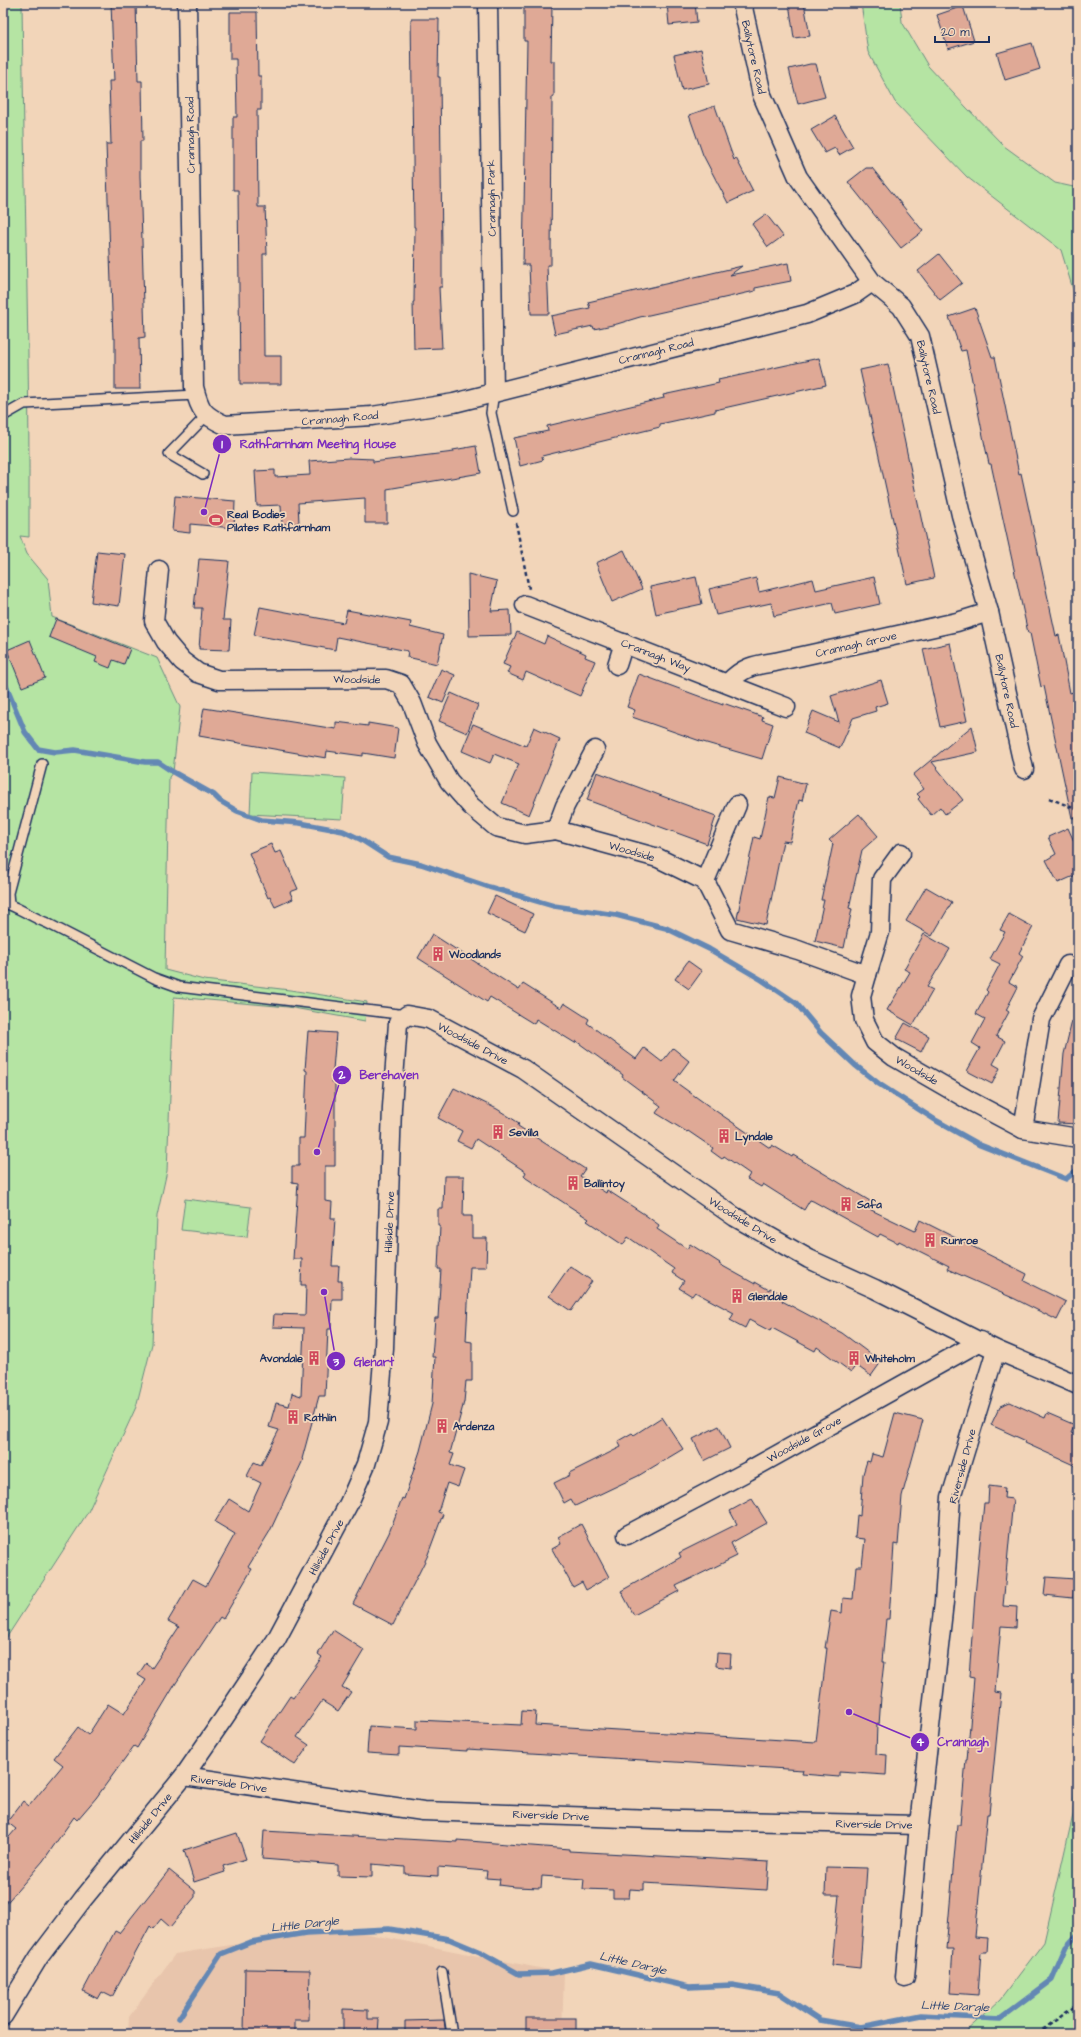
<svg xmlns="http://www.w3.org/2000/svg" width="1081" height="2037" font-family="'Architects Daughter',sans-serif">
<rect width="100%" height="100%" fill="#f2d5b9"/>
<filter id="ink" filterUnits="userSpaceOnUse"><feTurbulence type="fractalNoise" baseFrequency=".025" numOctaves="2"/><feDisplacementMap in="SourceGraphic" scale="8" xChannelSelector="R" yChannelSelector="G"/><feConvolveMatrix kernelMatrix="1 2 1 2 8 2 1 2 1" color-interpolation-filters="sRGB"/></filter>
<g filter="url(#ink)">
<!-- built -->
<path fill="#e8c5ac" d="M338,1928L564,1973L562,2034H128L129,2017L175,1954Z"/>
<!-- green -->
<g fill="#b5e4a3" stroke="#688a80">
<path d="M3,3H22C24,181 30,359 29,537L20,536L27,554L48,579L52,617L157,658L180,707L173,772L169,777L165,970L204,980L290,990L367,1002L365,1021L288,1007L174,997L167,1171L157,1216L152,1344L136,1407L88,1512L3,1643Z"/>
<path d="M861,3H900L902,22L928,66L966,107L1004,146L1055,183L1078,188V306L1061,250L967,177L895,102L868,52Z"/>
<path d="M252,772L345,778L342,819L250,814Z"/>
<path d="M185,1199L251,1207L247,1237L181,1230Z"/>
<path d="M1078,1722V2034H963L1000,2000L1044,1942L1073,1815Z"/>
</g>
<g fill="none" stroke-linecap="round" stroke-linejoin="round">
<!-- stream -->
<g stroke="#6387b4" stroke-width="5.5">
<path d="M3,679L25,732L38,749L55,752L75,750L145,762H158L173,772L214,795L220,801L237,811L262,820L300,823L343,831L360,839L388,857L421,864L489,887L554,906L616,915L666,928L709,949L762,980L796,1003L821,1033L855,1065L879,1084L937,1121L980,1145L1066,1179L1078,1169"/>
<path d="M179,2018L221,1954L251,1942L306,1933L389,1929L449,1939L480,1952L519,1974L552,1973L591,1964L689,1987L732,1985L779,1993L820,2020L861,2027L921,2015L1000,2019L1052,1980L1066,1947L1078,1934"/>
</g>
</g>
<!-- building -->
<g fill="#dfa996" stroke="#1b2f5e">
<path d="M111,3H136L138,81H142L143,141H140V176L145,337L139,338L140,389H115V338H113L106,144H111L109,81H114Z"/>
<path d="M667,3H695L697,22L669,25Z"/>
<path d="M789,3H804L810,36L794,38Z"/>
<path d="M524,5H552L551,61H554V97H552L551,265H547L549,314H531L529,265H523L527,41H524Z"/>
<path d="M963,6L974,41L948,49L937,15Z"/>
<path d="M230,12H257L258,76H261V110H257L258,207H265L266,230L267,254H263L264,356H281V384H240L238,190H233V117H237L236,59H230Z"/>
<path d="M411,19H439L438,77H440L442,251V287H439L442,348L414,349L413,302H414L415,227H414Z"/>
<path d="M1032,43L1040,69L1005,80L997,53Z"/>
<path d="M701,49L709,84L682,90L674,55Z"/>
<path d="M810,64H816L825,97L798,104L789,69Z"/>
<path d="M715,106L734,160L736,158L753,191L728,203L703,155L689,115Z"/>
<path d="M835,116L853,147L839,155L835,148L825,153L811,130Z"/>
<path d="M866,168H872L923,231L901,248L848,182Z"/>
<path d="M766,214L783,236L768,247L752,224Z"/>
<path d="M939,254L962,283L940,300L918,271Z"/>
<path d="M788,263L791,281L755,288V291L640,317L617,324L594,329L593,326L555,334L551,316L590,308L588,302L742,266L730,275Z"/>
<path d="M975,308L992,357H995L1019,474L1021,473L1056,636L1059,635L1070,693L1073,692L1078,716V817L1072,818L1044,686L1041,687L1030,633H1028L991,464H989L984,441L966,350L961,351L949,317Z"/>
<path d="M819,358L826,385L715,410V412L660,424V427L542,456L543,460L520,466L514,438L548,431L547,426L664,398L663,395L719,383L718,380Z"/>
<path d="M888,364L934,578L907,584L860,370Z"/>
<path d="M476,446L481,473L387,489V523H365V498L298,503L299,523L282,524L281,505L257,506L255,471L275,470V477L310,475L309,461L349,458L373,459V462L454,452L453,450Z"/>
<path d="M175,496L235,501L234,528L190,524V533L172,531Z"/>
<path d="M624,550L642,589L612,602L596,563Z"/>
<path d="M97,551L125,554L119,606L91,602Z"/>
<path d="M199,559L229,561L223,620H231L229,650L199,649L202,608H194Z"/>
<path d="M468,574L497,581L491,611L510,610L511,635L469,636Z"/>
<path d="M696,577L702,604L656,614L650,587Z"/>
<path d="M874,577L880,604L835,614L832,603L774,616L771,603L716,615L709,589L756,578L759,592L813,579L816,590Z"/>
<path d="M260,607L344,623L347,610L411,622L410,627L443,635L437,664L407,657L408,651L337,637L335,650L254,635Z"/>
<path d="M56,619L130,649L124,664L113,660L110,668L95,662L97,657L49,637Z"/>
<path d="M517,632L544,644L547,636L586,654L585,657L595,661L580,696L526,672L523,680L507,673L510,667L503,664Z"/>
<path d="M30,640L45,678L22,687L7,650Z"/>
<path d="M950,643L967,721L940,727L923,649Z"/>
<path d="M441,669L455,675L443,703L429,697Z"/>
<path d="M639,674L723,705V703L763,717L762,720L773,724L762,759L703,742L632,717L635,710L627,707Z"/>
<path d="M881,680L888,703L875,707L876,711L853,718L840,748L804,733L813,711L839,722L831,696Z"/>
<path d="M451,693L478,705L467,733L439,721Z"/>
<path d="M204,708L336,729V722L368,726V723L398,728L394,758L363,753V756L327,751L326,758L199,736Z"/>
<path d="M473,724L526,746L534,727L560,739L529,815L502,803L519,764L494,754L490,763L462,751Z"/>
<path d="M972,726L978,752L932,762L963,800L945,814L940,807L931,815L918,799L920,797L917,794L924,789L913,775Z"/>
<path d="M597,772L716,816L707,844L587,800Z"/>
<path d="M780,777L806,784L802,801L799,800L790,842L783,841L766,925L737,918L754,837L760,839L769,797L775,798Z"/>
<path d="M859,814L878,836L862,850L849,908L852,909L844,948L815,941L824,900H821L833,844L829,840Z"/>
<path d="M1068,828L1078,850V874L1058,883L1046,860L1056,854L1048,837Z"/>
<path d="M271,844L275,853L281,851L298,889L290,892L293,899L275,907L270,897L268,898L249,853Z"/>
<path d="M926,887L952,902L932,936L906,921Z"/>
<path d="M495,896L533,914L525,931L487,913Z"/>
<path d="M1009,914L1033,927L1019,953L1023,956L1009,982L1018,987L1006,1010L1009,1012L996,1036L1005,1041L993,1064L1000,1068L992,1084L967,1071L980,1048L972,1043L985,1019L976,1014L988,992L986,990L1000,964L990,959L1005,932L1000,930Z"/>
<path d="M432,934L519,990L523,984L561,1008L564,1003L589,1019L587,1023L636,1059L644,1048L662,1062L673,1048L689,1061L674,1081L710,1107L770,1148L772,1145L792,1157L793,1155L870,1201L867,1208L915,1231L920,1220L1027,1274L1024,1281L1066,1302L1057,1320L1015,1299L947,1269L949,1266L899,1241L898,1243L880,1234L878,1237L813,1201L810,1200L804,1210L763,1184L761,1187L747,1179L750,1174L724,1156L722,1159L711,1151L713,1148L688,1131L687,1132L656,1113L661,1106L622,1077L623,1075L576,1041L575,1043L536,1019L534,1024L490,997L487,1002L418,958Z"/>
<path d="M924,934L950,949L927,987L933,990L913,1025L887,1010L910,972L904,969Z"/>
<path d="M688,961L702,971L689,989L675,979Z"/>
<path d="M1072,1021L1078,1022V1124L1058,1123L1064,1054Z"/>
<path d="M905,1023L929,1036L921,1052L896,1039Z"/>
<path d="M308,1031L336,1033L332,1082H335V1166H325V1201L332,1202L331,1218H335L332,1266H339L338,1281H342V1299H332L331,1329H328L325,1396H319L302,1459L303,1460L270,1531L248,1567L252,1569L223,1619L220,1617L176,1683L137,1748L134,1746L96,1798L77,1820L74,1817L43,1861L3,1907V1844L16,1829L7,1822L23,1801L29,1806L63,1765L54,1758L78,1727L88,1735L108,1704L124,1714L146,1680L138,1675L146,1663L152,1668L179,1627L168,1621L193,1579L206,1586L235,1534L215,1522L229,1499L248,1511L261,1483L247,1476L254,1462L261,1465L279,1430L269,1427L276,1403L289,1406L292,1393L301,1396L304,1328L273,1327L274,1314L305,1315L306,1285H301L302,1259H293L298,1183L292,1182V1166H299V1138H304L307,1071L305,1070Z"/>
<path d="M454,1088L497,1109L519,1123L518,1126L585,1169L580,1176L606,1193L607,1190L644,1214L659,1225L657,1229L687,1249L690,1244L720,1263L719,1264L755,1284V1282L769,1290L770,1288L785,1296L782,1301L842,1333L881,1362L871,1376L856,1365L851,1372L817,1347L815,1351L772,1328L770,1331L749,1320L745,1328L730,1320L734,1313L695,1292L692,1296L679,1288L684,1281L672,1273L674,1269L628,1237L623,1245L587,1221L589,1219L526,1178L524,1176L526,1172L476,1139L471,1148L457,1141L462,1131L438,1118Z"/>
<path d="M444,1176H464L463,1216H472V1238H487L486,1267H470L466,1341L472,1342V1381H466L464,1402L450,1453L454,1454L450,1465L464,1470L458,1487L447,1483L438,1512L443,1514L427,1557L393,1625L353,1604L389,1533L402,1498L404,1499L420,1451L432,1404L435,1357H432L435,1318H438L441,1269H438L440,1226H438V1209H443Z"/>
<path d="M570,1266L592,1281L571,1311L549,1296Z"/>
<path d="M1010,1402L1045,1418L1047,1413L1075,1425L1071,1433L1078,1436V1467L1025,1443L1026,1441L991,1425L1000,1406Z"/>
<path d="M895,1413L923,1420L902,1496L898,1545L894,1544L889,1619H886L882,1662H884L880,1697H881L879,1725L877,1724L876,1754L887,1755L886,1775L839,1772V1777L802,1774L803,1770L467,1749V1751L399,1747V1755L367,1753L369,1726L417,1729V1720L521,1725L522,1711L536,1712L535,1725L816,1742L827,1648H825L831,1611L842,1613L843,1598L853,1599L856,1566H862L865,1539L855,1538L857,1515L860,1516L863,1474L867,1461L870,1462L872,1454L883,1457Z"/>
<path d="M662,1417L683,1449L638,1476L575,1506L571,1499L564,1503L554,1483L570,1475L569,1473L621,1447L618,1441L632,1433L634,1435Z"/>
<path d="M719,1426L730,1448L704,1461L693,1439Z"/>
<path d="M989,1486L1005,1488L1004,1498L1013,1499L1003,1606L1017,1607L1016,1627L1001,1626L995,1692L1001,1693L989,1814H987L975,1937L988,1938L987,1952H981L978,1995L950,1993L953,1949H946L957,1825H960L966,1760H967L974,1678L969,1677L975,1595L984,1503H988Z"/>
<path d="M752,1499L767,1523L731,1543L737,1556L676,1586L679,1591L634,1615L621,1591L681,1557L679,1553L737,1524L730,1511Z"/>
<path d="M581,1524L609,1577L586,1590L582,1582L573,1587L552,1549L561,1544L558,1537Z"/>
<path d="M1046,1577L1075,1579L1073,1598L1044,1595Z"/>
<path d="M333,1630L364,1650L342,1687L351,1692L338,1711L322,1701L297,1737L309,1745L295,1765L260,1741L290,1696L293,1698L322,1657L318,1654Z"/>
<path d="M717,1653L731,1654L730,1668L716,1666Z"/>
<path d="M264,1831L457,1842V1840L569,1849V1851L769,1862L767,1890L644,1883V1890L630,1889L629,1898H613V1890L583,1889L584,1879L542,1876L541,1888L515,1887L499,1885L500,1879L486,1878L487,1871L438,1867V1876L405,1874V1867L372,1864V1877L338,1876V1865L262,1859Z"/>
<path d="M237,1833L246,1859L223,1866L225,1872L194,1882L184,1850Z"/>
<path d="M826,1867L867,1868L860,1968L832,1965L839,1895H825Z"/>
<path d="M169,1870L195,1891V1897L170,1927L161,1919L153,1929L150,1926L112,1997L102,1992L98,1999L83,1991L115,1931L119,1933Z"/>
<path d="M245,1969L310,1970L309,2020H295V2034H244Z"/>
<path d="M343,2009L368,2010V2019H379L378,2034H343Z"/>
<rect x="526" y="2018" width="50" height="16"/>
<path d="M444,2020L446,2034H405V2021Z"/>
</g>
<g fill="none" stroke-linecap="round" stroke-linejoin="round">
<defs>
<g id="lane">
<path d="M494,392L491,413L513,511"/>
<path d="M3,416L24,404L196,395"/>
<path d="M203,474L169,454L206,416"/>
<path d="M3,903C13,904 35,919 47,923L154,978L179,987L406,1015"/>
<path d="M9,904L8,893L42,764"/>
<path d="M442,1972L452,2034"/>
</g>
<g id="street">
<path d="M187,3L194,387C200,411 203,415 225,425L372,416L454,403L807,314L855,294L872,282"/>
<path d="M488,3L494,392"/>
<path d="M742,3L762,95L798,177L872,282L901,306L920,336L961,515L989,612L1024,769"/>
<path d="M159,570L154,621L166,642L182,661L198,673L219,680L386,679L401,684L412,703L427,743L449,781L471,806L496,827L525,834L556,830L658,858L705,881L730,930L798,950L867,975L861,996L864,1020L875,1042L894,1057L972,1102L1023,1129L1078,1138"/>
<path d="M525,605L786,707"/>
<path d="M617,665L624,643"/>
<path d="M728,683C743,667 754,665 775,662L957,622L989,612"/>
<path d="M556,830L565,806L595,750"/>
<path d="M705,881L737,805"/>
<path d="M867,975L880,932L882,879L901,853"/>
<path d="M1023,1129L1041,1019L1068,965"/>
<path d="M627,1535L748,1471L981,1341"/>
<path d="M184,1776L423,1811L682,1820L919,1825"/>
<path d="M905,1977L919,1825L944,1602L951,1497L996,1350"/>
<path d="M3,2016L39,1957L83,1899L184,1776L224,1718L276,1640L349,1503L366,1464L378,1422L384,1348L392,1107L398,1023L407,1015L429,1019L523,1069L735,1217L809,1259L875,1289L996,1350L1078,1385"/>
</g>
</defs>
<!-- lane casing -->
<use href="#lane" stroke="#1b2f5e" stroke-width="12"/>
<!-- street casing -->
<use href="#street" stroke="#1b2f5e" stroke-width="21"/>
<!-- path -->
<g stroke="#1b2f5e" stroke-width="2.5" stroke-dasharray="4 3" stroke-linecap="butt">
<path d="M516,523L529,589"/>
<path d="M1049,798L1078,810"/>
<path d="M1037,2034L1078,2004"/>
</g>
<!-- lane -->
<use href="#lane" stroke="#f2d5b9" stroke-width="9"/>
<!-- street -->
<use href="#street" stroke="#f2d5b9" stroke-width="18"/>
</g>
</g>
<!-- icons -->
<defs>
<symbol id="stadium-bare" viewBox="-9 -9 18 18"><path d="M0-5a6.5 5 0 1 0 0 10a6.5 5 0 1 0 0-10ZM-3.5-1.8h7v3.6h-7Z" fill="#d1495b" stroke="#f2d5b9" stroke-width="2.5" paint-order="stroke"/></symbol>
<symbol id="building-bare" viewBox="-9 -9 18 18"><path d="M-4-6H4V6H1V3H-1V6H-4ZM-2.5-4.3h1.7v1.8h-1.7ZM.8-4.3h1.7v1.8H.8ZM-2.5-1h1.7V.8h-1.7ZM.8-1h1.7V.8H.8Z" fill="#d1495b" stroke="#f2d5b9" stroke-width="2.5" paint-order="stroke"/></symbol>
</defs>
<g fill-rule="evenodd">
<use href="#stadium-bare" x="206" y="510" width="20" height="20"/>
<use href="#building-bare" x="428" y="944" width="20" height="20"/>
<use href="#building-bare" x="488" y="1122" width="20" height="20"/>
<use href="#building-bare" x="714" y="1126" width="20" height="20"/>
<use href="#building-bare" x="563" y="1173" width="20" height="20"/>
<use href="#building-bare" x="836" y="1194" width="20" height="20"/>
<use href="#building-bare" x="920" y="1230" width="20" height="20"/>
<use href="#building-bare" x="727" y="1286" width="20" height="20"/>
<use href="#building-bare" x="304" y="1348" width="20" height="20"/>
<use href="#building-bare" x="844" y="1348" width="20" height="20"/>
<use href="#building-bare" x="283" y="1407" width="20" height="20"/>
<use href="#building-bare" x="432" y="1416" width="20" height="20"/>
</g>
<g text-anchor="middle" stroke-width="3.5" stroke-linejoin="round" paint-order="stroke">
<!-- street labels -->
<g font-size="11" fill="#1b2f5e" stroke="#f2d5b9">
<text transform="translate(754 57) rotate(77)" y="4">Ballytore Road</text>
<text transform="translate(190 135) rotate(-91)" y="4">Crannagh Road</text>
<text transform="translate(491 198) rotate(-91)" y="4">Crannagh Park</text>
<text transform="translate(656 351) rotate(-14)" y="4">Crannagh Road</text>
<text transform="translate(929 377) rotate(77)" y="4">Ballytore Road</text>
<text transform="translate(340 418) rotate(-5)" y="4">Crannagh Road</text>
<text transform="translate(856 644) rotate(-13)" y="4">Crannagh Grove</text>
<text transform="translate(656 655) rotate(21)" y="4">Crannagh Way</text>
<text transform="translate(357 679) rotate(1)" y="4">Woodside</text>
<text transform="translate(1007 691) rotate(78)" y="4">Ballytore Road</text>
<text transform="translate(632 851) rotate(16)" y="4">Woodside</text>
<text transform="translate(473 1043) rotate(28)" y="4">Woodside Drive</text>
<text transform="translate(917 1070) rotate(30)" y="4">Woodside</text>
<text transform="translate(743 1220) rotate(32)" y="4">Woodside Drive</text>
<text transform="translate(389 1222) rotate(-88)" y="4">Hillside Drive</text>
<text transform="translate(804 1439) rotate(-29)" y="4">Woodside Grove</text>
<text transform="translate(962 1466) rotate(-75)" y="4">Riverside Drive</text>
<text transform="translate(326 1547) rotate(-62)" y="4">Hillside Drive</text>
<text transform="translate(229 1783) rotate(8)" y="4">Riverside Drive</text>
<text transform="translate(551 1815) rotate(2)" y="4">Riverside Drive</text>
<text transform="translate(150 1818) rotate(-51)" y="4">Hillside Drive</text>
<text transform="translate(874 1824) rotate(1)" y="4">Riverside Drive</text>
</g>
<!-- poi labels -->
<g font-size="11" font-weight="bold" fill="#1b2f5e" stroke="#f2d5b9" text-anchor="start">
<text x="227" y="518">Real Bodies<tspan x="227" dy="13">Pilates Rathfarnham</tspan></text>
<text x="449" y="958">Woodlands</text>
<text x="509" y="1136">Sevilla</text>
<text x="735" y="1140">Lyndale</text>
<text x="584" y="1187">Ballintoy</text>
<text x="857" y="1208">Safa</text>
<text x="941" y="1244">Runroe</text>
<text x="748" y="1300">Glendale</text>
<text x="303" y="1362" text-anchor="end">Avondale</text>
<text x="865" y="1362">Whiteholm</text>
<text x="304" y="1421">Rathlin</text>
<text x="453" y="1430">Ardenza</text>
</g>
<!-- water labels -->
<g font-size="12" font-style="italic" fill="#2d4573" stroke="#f2d5b9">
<text transform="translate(305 1924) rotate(-6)" y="4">Little Dargle</text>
<text transform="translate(633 1963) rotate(13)" y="4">Little Dargle</text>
<text transform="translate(955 2006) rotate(2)" y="4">Little Dargle</text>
</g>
</g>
<!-- callouts -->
<path fill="none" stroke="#7b2cbf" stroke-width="1.5" d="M204 512L222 444M317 1152L342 1075M324 1292L336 1361M849 1712L920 1742"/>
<g fill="#7b2cbf" stroke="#f2d5b9" stroke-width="1.5">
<circle cx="204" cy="512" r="4"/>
<circle cx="317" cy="1152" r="4"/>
<circle cx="324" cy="1292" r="4"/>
<circle cx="849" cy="1712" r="4"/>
<circle cx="222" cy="444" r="10"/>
<circle cx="342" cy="1075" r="10"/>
<circle cx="336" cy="1361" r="10"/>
<circle cx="920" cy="1742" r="10"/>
</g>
<g font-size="12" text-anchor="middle" font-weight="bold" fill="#fff">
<text x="222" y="448">1</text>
<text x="342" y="1079">2</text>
<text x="336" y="1366">3</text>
<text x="920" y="1746">4</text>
</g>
<g font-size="12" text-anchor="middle" font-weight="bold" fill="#7b2cbf" stroke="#f2d5b9" stroke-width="3.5" stroke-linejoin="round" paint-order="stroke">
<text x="318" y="448">Rathfarnham Meeting House</text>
<text x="389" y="1079">Berehaven</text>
<text x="374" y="1366">Glenart</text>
<text x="963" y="1746">Crannagh</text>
</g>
<!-- margin -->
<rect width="1081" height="2037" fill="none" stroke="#f2d5b9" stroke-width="16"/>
<rect x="8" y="8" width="1065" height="2021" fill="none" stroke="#1b2f5e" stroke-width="1.5" filter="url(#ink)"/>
<!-- scale -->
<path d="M935 36v6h54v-6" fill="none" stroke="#1b2f5e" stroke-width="2"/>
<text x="941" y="36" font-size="12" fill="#1b2f5e" stroke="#f2d5b9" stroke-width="3" paint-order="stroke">20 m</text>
</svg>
